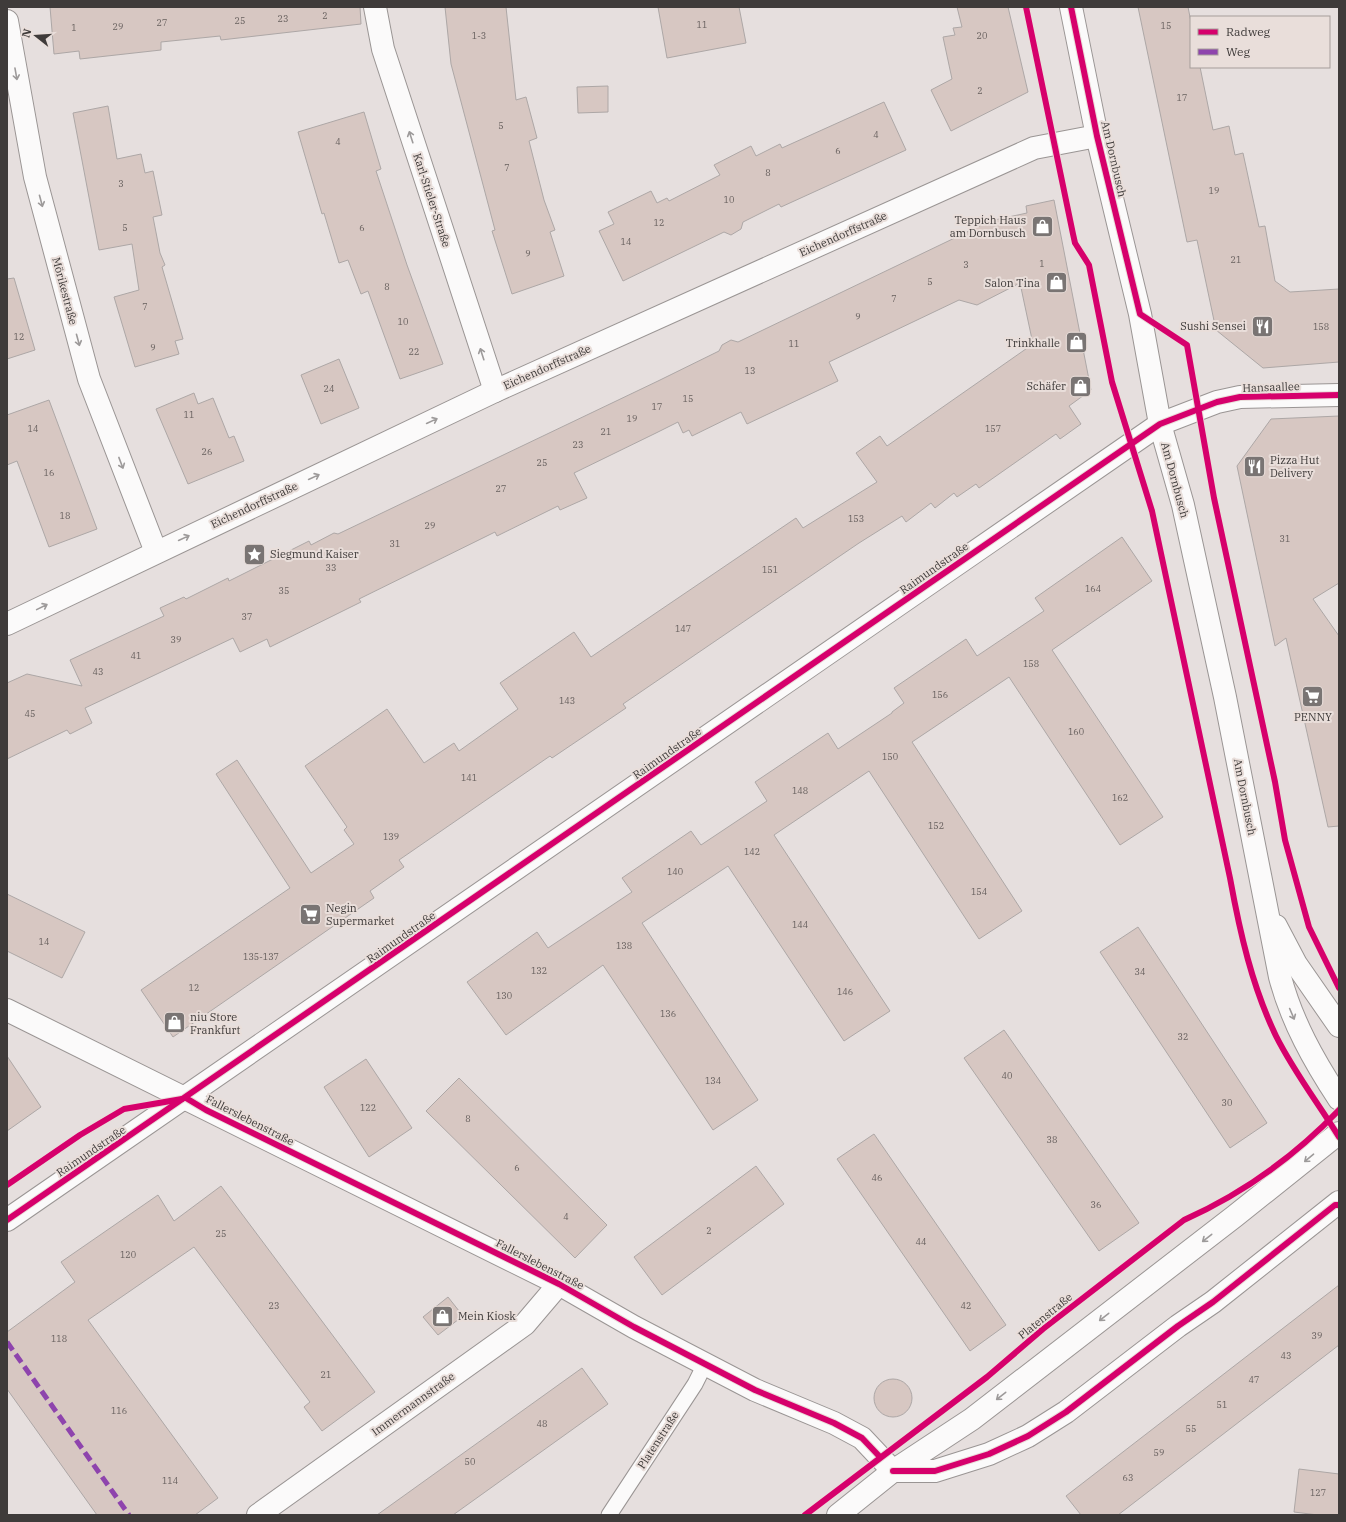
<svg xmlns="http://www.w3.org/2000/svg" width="1346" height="1522" font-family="'IBM Plex Serif',serif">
<rect width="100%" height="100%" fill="#e6dfde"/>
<!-- building -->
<g fill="#d7c7c2" stroke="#ada7a6">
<path d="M50,7H360L361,24L221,40L220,36L161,42V50L80,59L79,51L54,54Z"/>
<path d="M445,7H506L516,100L526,97L537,138L529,141L544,200L555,230L550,232L564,276L512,294L492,231L495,230L451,64Z"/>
<path d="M658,7H739L746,43L667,58Z"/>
<path d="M957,7H1008L1028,92L951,131L931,90L952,79L943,37L955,35L953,28L962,27Z"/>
<path d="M1138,7H1188L1191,22V67H1200L1213,130L1229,126L1235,155L1243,153L1259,227L1265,226L1275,281L1290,292L1339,289V362L1263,368L1216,330L1197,240L1187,242Z"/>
<path d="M608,86V112L578,113L577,87Z"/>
<path d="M884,102L906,150L781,207L779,204L743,222L741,229L731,235L724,232L623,281L599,231L614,224L608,212L651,191L657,203L667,198L669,201L720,175L714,165L751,146L756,156L780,144L782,148Z"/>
<path d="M108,106L117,159L141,154L145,173L153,171L162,215L153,217L160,253L165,265L162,267L183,339L175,341L179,354L135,367L114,297L139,290L132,244L99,250L73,113Z"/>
<path d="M364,112L381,169L376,171L407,265L443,364L400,379L368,291L361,294L348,260L339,263L324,213L322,214L298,132Z"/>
<path d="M1054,200L1091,390L1069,406L1081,424L1060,439L1056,434L979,488L976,484L957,497L954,493L935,508L931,503L906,522L902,516L859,543L623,704L626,708L552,758L550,756L399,860L404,867L370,891L374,898L173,1037L141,990L290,888L216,774L237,760L311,873L354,844L344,830L347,827L305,766L387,709L424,763L454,743L459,751L518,709L500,683L574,632L591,657L796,518L803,528L877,482L856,453L880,436L887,446L1033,344L1020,283L977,305L959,300L829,362L838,381L747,424L741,412L692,436L689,430L683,433L678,422L656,433L574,473L587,498L560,510L558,506L497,536L495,532L359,599L361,602L270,647L267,639L240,652L233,638L85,708L92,723L70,734L67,730L7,759V683L27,674L82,686L70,660L164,616L160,608L184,597L186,599L228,578L229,581L309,541L311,545L334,533L338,534L658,381L719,351L722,345L731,340L738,342L990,221L1027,213L1026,206Z"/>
<path d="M14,278L35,350L7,359V279Z"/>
<path d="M339,359L359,408L321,424L301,375Z"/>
<path d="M194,393L198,404L213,398L229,438L234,436L244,461L188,484L156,409Z"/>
<path d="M49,400L97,529L49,547L17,461L7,465V415Z"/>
<path d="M1339,416V583L1313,599L1339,636V826L1328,827L1286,638L1275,646L1237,466L1271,419Z"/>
<path d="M1122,537L1152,581L1052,650L1163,817L1120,845L1009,677L912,742L1022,911L979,939L869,771L774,835L890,1011L844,1041L728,866L642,923L758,1100L713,1130L603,965L506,1035L467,982L537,932L548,948L632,892L622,878L691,831L701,845L767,801L755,782L828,733L838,749L892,713V712L904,703L894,688L966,639L977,656L1044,611L1035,598Z"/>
<path d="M7,894L85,932L62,978L7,951Z"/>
<path d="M1138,927L1267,1123L1230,1148L1100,952Z"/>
<path d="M1004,1030L1139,1223L1099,1251L964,1058Z"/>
<path d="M7,1056L41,1107L7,1131Z"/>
<path d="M366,1059L412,1128L369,1157L324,1087Z"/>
<path d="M459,1078L607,1225L575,1258L426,1111Z"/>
<path d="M874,1134L1006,1325L970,1351L837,1159Z"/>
<path d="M756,1166L784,1204L662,1295L634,1257Z"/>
<path d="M221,1186L375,1392L322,1431L304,1407L310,1402L194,1247L88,1320L218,1498L195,1515H97L7,1389V1332L75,1282L61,1262L158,1195L174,1221Z"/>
<path d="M1339,1285V1345L1118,1515H1081L1066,1496Z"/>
<path d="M448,1297L463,1316L438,1335L423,1317Z"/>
<path d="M582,1368L608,1404L453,1515H377Z"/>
<circle cx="893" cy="1398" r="19"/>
<path d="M1299,1469L1339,1474V1515H1318L1294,1512Z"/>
</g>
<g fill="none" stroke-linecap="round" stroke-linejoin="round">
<defs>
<path id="service" d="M609,1515L695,1384L705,1364"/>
<g id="minor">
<path d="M375,7L383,49L495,391"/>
<path d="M7,21L35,177L89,379L156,552"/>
<path d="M1160,424L1217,402L1240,397L1339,395"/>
<path d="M7,624L495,391L1034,148L1097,136"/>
<path d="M7,1010L559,1284L634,1327L705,1364L755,1390L834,1423L862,1438L893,1471"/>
<path d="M893,1471H935L989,1454L1028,1436L1066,1412L1178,1326L1213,1302L1339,1202"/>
<path d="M258,1515L525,1324L559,1284"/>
<path d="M838,1515L893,1471L972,1419L1235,1216L1339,1133"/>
</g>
<path id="tertiary" d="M7,1220L1160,424"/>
<g id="secondary">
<path d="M1071,7L1097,136L1140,314L1160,424L1183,505L1225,697L1280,977C1292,1022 1314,1061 1339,1099"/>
<path d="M1276,926L1296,964L1339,1026"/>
</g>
</defs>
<!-- service casing -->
<use href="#service" stroke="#9a9594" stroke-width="17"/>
<!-- minor casing -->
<use href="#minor" stroke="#9a9594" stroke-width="24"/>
<!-- tertiary casing -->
<use href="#tertiary" stroke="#9a9594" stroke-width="24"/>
<!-- secondary casing -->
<use href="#secondary" stroke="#9a9594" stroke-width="24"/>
<!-- service -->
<use href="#service" stroke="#fbfafa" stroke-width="15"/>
<!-- minor -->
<use href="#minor" stroke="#fbfafa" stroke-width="22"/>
<!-- tertiary -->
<use href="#tertiary" stroke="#fbfafa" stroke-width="22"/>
<!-- secondary -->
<use href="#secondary" stroke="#fbfafa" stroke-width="22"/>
<!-- quiet -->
<path stroke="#8e44ad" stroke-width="5" stroke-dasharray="10 5" stroke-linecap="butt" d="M7,1342L129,1515"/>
<defs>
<g id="cycleway">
<path d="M1026,7L1073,234L1075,243L1089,265L1112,382L1152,511L1230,878C1240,933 1252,986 1276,1036C1294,1072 1318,1103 1339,1137"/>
<path d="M1071,7L1097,136L1140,314L1187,345L1214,498L1275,782L1285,840L1309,927L1339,988"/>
<path d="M186,1098L206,1110L559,1284L634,1327L755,1390L834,1423L862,1438L880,1457"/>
<path d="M7,1185L80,1135L124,1109L182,1099"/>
<path d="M7,1220L1160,424L1217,402L1240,397L1339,395"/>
<path d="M893,1471H935L989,1454L1028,1436L1066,1412L1178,1326L1213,1302L1335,1205H1339"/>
<path d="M805,1515L987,1377L1043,1329L1184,1220C1242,1194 1295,1156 1339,1110"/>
</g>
</defs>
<!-- cycleway casing -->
<use href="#cycleway" stroke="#e9deda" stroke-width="8"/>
<!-- cycleway -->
<use href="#cycleway" stroke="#d6006c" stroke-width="6"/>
</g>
<!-- one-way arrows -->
<defs><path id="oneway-shaft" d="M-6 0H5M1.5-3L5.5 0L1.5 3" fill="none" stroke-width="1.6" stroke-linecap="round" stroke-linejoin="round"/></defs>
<g stroke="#9d9a9a">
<use href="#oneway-shaft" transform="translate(16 74) rotate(80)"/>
<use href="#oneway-shaft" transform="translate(411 137) rotate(-108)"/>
<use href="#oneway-shaft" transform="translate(41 201) rotate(75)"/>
<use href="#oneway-shaft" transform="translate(78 340) rotate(75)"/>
<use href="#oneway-shaft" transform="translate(482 354) rotate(-108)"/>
<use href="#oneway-shaft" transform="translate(432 421) rotate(-25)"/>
<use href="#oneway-shaft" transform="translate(121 463) rotate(69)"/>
<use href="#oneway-shaft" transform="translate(314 477) rotate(-25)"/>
<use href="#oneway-shaft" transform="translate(184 538) rotate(-25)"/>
<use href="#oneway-shaft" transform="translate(42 607) rotate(-26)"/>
<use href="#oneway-shaft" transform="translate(1292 1014) rotate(67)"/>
<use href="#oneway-shaft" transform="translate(1309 1158) rotate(140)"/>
<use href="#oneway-shaft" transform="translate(1207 1238) rotate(142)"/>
<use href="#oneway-shaft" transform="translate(1104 1317) rotate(142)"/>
<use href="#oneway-shaft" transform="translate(1001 1396) rotate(142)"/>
</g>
<!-- icons -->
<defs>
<symbol id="shop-square" viewBox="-11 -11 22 22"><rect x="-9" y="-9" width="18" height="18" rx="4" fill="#797473" stroke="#e9deda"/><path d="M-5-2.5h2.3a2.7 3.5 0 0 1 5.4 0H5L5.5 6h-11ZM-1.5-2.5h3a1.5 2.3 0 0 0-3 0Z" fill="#fff"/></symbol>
<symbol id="restaurant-square" viewBox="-11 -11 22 22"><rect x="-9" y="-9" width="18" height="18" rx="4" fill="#797473" stroke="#e9deda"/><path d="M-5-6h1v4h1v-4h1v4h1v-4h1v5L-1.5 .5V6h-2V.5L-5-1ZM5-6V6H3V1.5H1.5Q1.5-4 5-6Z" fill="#fff"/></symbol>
<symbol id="sight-square" viewBox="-11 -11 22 22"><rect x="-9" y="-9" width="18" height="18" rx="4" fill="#797473" stroke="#e9deda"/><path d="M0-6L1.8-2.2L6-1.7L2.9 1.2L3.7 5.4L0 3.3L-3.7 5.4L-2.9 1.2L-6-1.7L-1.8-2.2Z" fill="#fff"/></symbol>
<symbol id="supermarket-square" viewBox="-11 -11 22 22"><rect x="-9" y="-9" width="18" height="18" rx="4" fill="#797473" stroke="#e9deda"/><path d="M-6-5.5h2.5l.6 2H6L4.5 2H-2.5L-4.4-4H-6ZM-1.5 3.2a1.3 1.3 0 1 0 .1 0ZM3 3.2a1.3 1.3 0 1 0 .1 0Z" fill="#fff"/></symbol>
</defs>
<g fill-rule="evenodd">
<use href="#shop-square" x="1030" y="214" width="25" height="25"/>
<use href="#shop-square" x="1044" y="270" width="25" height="25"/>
<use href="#restaurant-square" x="1250" y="314" width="25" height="25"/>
<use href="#shop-square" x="1064" y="330" width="25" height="25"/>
<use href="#shop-square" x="1068" y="374" width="25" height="25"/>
<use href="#restaurant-square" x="1242" y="454" width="25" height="25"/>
<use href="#sight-square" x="242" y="542" width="25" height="25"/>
<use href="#supermarket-square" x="1300" y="684" width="25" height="25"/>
<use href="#supermarket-square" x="298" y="902" width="25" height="25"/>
<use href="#shop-square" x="162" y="1010" width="25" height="25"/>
<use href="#shop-square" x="430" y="1304" width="25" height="25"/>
</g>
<g text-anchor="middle" stroke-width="4" stroke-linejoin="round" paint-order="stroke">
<!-- number labels -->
<g font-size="9" fill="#665f5d">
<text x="325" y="19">2</text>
<text x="283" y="22">23</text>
<text x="240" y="24">25</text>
<text x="162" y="26">27</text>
<text x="702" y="28">11</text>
<text x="1166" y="29">15</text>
<text x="118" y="30">29</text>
<text x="74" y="31">1</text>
<text x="479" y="39">1-3</text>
<text x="982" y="39">20</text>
<text x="980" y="94">2</text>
<text x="1182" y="101">17</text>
<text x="501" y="129">5</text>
<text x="876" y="138">4</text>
<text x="338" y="145">4</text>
<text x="838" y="154">6</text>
<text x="507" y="171">7</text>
<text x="768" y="176">8</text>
<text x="121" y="187">3</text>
<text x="1214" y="194">19</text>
<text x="729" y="203">10</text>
<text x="659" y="226">12</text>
<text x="125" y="231">5</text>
<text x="362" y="231">6</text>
<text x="626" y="245">14</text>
<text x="528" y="257">9</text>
<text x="1236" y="263">21</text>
<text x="1042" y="267">1</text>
<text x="966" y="268">3</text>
<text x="930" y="285">5</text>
<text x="387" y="290">8</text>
<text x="894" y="302">7</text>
<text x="145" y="310">7</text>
<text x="858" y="320">9</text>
<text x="403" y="325">10</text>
<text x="1321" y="330">158</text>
<text x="19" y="340">12</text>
<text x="794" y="347">11</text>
<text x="153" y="351">9</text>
<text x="414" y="355">22</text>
<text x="750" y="374">13</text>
<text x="329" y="392">24</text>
<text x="688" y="402">15</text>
<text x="657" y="410">17</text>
<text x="189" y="418">11</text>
<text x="632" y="422">19</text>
<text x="33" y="432">14</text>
<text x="993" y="432">157</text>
<text x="606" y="435">21</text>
<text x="578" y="448">23</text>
<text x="207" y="455">26</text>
<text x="542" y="466">25</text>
<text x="49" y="476">16</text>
<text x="501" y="492">27</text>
<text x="65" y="519">18</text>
<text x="856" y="522">153</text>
<text x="430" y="529">29</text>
<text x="1285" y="542">31</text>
<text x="395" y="547">31</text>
<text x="331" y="571">33</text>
<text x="770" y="573">151</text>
<text x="1093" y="592">164</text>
<text x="284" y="594">35</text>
<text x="247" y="620">37</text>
<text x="683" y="632">147</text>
<text x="176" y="643">39</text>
<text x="136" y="659">41</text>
<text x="1031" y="667">158</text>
<text x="98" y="675">43</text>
<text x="940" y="698">156</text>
<text x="567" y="704">143</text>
<text x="30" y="717">45</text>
<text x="1076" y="735">160</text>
<text x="890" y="760">150</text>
<text x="469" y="781">141</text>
<text x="800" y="794">148</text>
<text x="1120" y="801">162</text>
<text x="936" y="829">152</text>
<text x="391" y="840">139</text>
<text x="752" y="855">142</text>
<text x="675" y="875">140</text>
<text x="979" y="895">154</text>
<text x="800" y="928">144</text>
<text x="44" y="945">14</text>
<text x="624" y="949">138</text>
<text x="261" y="960">135-137</text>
<text x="539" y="974">132</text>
<text x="1140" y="975">34</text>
<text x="194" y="991">12</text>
<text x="845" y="995">146</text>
<text x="504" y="999">130</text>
<text x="668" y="1017">136</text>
<text x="1183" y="1040">32</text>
<text x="1007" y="1079">40</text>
<text x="713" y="1084">134</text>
<text x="1227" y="1106">30</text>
<text x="368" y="1111">122</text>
<text x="468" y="1122">8</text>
<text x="1052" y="1143">38</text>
<text x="517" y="1171">6</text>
<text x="877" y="1181">46</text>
<text x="1096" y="1208">36</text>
<text x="566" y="1220">4</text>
<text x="709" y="1234">2</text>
<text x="221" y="1237">25</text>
<text x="921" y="1245">44</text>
<text x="128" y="1258">120</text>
<text x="274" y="1309">23</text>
<text x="966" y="1309">42</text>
<text x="1317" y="1339">39</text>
<text x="59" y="1342">118</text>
<text x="1286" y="1359">43</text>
<text x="326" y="1378">21</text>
<text x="1254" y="1383">47</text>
<text x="1222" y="1408">51</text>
<text x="119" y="1414">116</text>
<text x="542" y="1427">48</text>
<text x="1191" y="1432">55</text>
<text x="1159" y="1456">59</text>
<text x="470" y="1465">50</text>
<text x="1128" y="1481">63</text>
<text x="170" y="1484">114</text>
<text x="1318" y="1496">127</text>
</g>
<!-- street labels -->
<g font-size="11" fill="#3f3b3a" stroke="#e9deda">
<text transform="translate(1114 159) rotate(77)" y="4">Am Dornbusch</text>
<text transform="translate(432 200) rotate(72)" y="4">Karl-Stieler-Straße</text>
<text transform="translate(843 234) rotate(-24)" y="4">Eichendorffstraße</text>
<text transform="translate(65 291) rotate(75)" y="4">Mörikestraße</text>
<text transform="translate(547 367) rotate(-24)" y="4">Eichendorffstraße</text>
<text transform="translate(1271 387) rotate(-2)" y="4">Hansaallee</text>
<text transform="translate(1175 480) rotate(75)" y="4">Am Dornbusch</text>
<text transform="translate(254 505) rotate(-25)" y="4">Eichendorffstraße</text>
<text transform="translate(934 568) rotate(-35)" y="4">Raimundstraße</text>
<text transform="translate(667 753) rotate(-35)" y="4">Raimundstraße</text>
<text transform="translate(1245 797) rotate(79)" y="4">Am Dornbusch</text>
<text transform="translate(401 937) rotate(-35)" y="4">Raimundstraße</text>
<text transform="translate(250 1120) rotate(27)" y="4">Fallerslebenstraße</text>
<text transform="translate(91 1151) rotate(-34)" y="4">Raimundstraße</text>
<text transform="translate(540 1264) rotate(27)" y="4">Fallerslebenstraße</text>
<text transform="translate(1045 1316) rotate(-39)" y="4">Platenstraße</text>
<text transform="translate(413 1404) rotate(-36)" y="4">Immermannstraße</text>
<text transform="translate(658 1440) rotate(-57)" y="4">Platenstraße</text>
</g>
<!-- poi labels -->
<g font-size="11" fill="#3f3b3a" stroke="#e9deda" text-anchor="end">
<text x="1026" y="224">Teppich Haus<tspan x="1026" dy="13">am Dornbusch</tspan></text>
<text x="1040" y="287">Salon Tina</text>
<text x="1246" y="330">Sushi Sensei</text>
<text x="1060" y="347">Trinkhalle</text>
<text x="1066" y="390">Schäfer</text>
<text x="1270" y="464" text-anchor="start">Pizza Hut<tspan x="1270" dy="13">Delivery</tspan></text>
<text x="270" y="558" text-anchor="start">Siegmund Kaiser</text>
<text x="1313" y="721" text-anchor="middle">PENNY</text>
<text x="326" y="912" text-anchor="start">Negin<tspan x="326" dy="13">Supermarket</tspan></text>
<text x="190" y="1021" text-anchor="start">niu Store<tspan x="190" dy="13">Frankfurt</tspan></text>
<text x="458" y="1320" text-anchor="start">Mein Kiosk</text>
</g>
</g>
<!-- border -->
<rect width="1346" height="1522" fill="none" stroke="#3f3b3a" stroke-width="16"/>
<!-- legend -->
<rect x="1190" y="16" width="140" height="52" fill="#e9deda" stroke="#a59d9a"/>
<rect x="1198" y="29" width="20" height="6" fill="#d6006c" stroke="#a59d9a"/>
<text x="1226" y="36" font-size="12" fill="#3f3b3a">Radweg</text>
<rect x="1198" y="49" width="20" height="6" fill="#8e44ad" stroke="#a59d9a"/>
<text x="1226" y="56" font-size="12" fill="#3f3b3a">Weg</text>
<!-- north arrow -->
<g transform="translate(36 36) rotate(287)" stroke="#e9deda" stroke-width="3" paint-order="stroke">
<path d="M0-3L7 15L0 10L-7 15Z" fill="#3f3b3a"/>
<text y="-6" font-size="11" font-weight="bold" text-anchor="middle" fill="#3f3b3a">N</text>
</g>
</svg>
